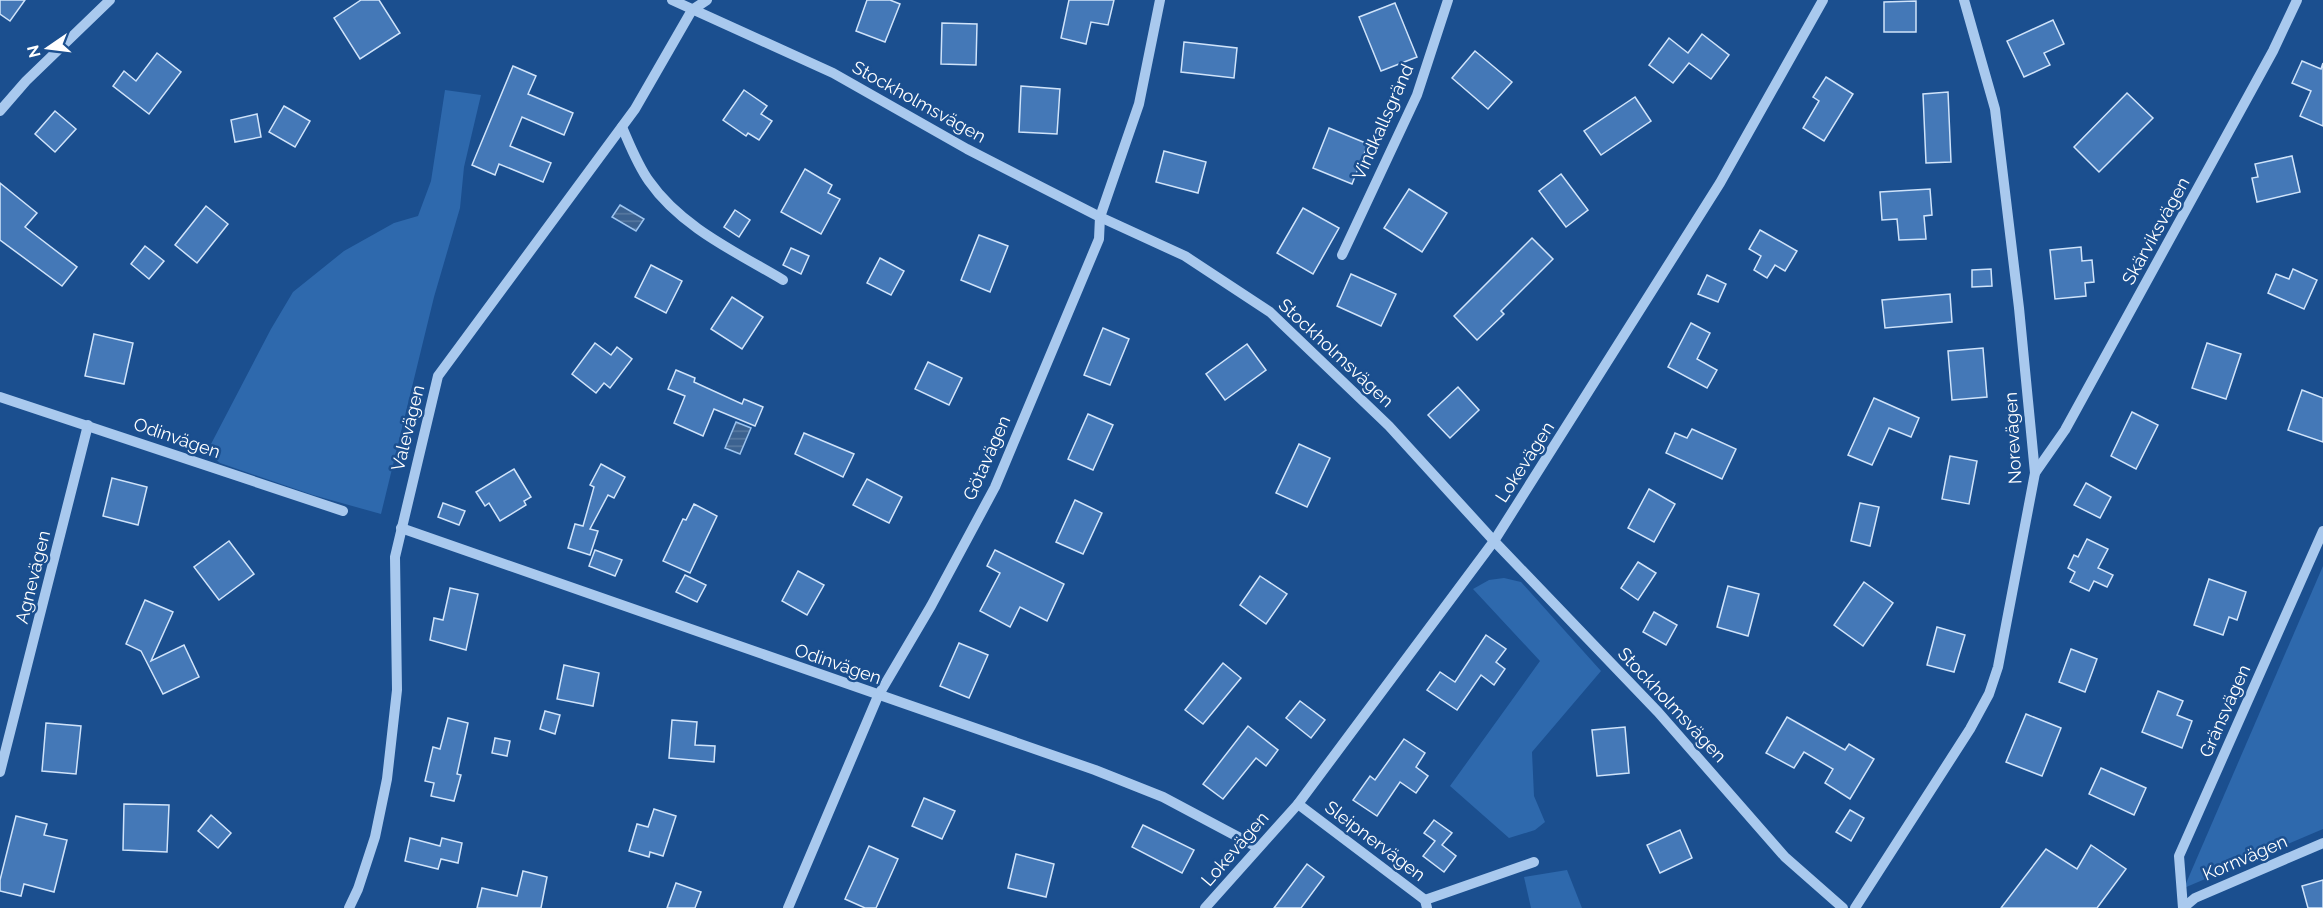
<svg xmlns="http://www.w3.org/2000/svg" width="2323" height="908" font-family="Raleway,sans-serif">
<defs>
<pattern id="water-rules" width="6" height="5" patternUnits="userSpaceOnUse" patternTransform="scale(1.5)"><rect width="6" height="5" fill="#3c6290"/><path d="M0 2.5h6" fill="none" stroke="#597aa1"/></pattern>
</defs>
<rect width="100%" height="100%" fill="#1b4f8f"/>
<!-- park -->
<g fill="#2e69ad">
<path d="M445,90L481,95L464,167L460,208L434,297L381,514L313,495L220,463L210,455L211,444L271,329L293,292L344,251L394,223L418,216L431,181Z"/>
<path d="M2323,566V829L2184,888Z"/>
<path d="M1504,578L1521,582L1601,671L1532,752L1534,796L1545,822L1535,830L1509,838L1450,786L1540,661L1473,589L1489,580Z"/>
<path d="M1567,870L1582,908H1531L1524,877Z"/>
</g>
<!-- water -->
<g fill="url(#water-rules)" stroke="#9cc4f0" stroke-width="1.5">
<path d="M620,205L644,219L636,231L612,217Z"/>
<path d="M736,422L751,428L740,454L725,448Z"/>
</g>
<!-- building -->
<g fill="#4478b7" stroke="#cfe3fa" stroke-width="1.5">
<path d="M0,0H25L10,21L0,14Z"/>
<path d="M361,0H379L400,33L360,59L334,18Z"/>
<path d="M867,0H890L900,4L885,42L856,31Z"/>
<path d="M1069,0H1114L1108,25L1091,22L1086,44L1061,38Z"/>
<path d="M1916,1V32H1884V2Z"/>
<path d="M1395,3L1417,57L1381,71L1359,17Z"/>
<path d="M2053,20L2064,44L2044,53L2050,65L2024,77L2007,41Z"/>
<path d="M942,23L977,24L976,65L941,64Z"/>
<path d="M1702,34L1729,55L1711,79L1689,63L1673,83L1649,65L1669,38L1688,53Z"/>
<path d="M1184,42L1237,48L1234,78L1181,72Z"/>
<path d="M1475,51L1512,82L1488,109L1452,78Z"/>
<path d="M157,53L181,72L149,114L113,86L124,71L136,81Z"/>
<path d="M2302,61L2321,69L2323,63V126L2300,116L2311,91L2292,83Z"/>
<path d="M513,66L536,76L528,94L573,113L564,135L522,117L510,146L551,163L543,182L499,164L495,175L472,165Z"/>
<path d="M1826,77L1853,94L1824,141L1803,128L1819,101L1813,97Z"/>
<path d="M1021,86L1060,89L1057,134L1019,132Z"/>
<path d="M744,90L767,106L761,114L772,121L759,140L748,133L746,136L723,120Z"/>
<path d="M1948,92L1951,162L1926,163L1923,94Z"/>
<path d="M2127,93L2153,118L2099,172L2074,147Z"/>
<path d="M1635,97L1651,121L1601,155L1584,131Z"/>
<path d="M284,106L310,121L295,147L269,132Z"/>
<path d="M55,111L76,129L55,152L35,134Z"/>
<path d="M257,114L261,137L235,142L231,120Z"/>
<path d="M1329,128L1368,144L1352,184L1313,168Z"/>
<path d="M1164,151L1206,162L1198,193L1156,182Z"/>
<path d="M2292,156L2300,192L2257,202L2252,178L2258,177L2255,164Z"/>
<path d="M805,169L832,185L828,193L840,199L821,234L781,212Z"/>
<path d="M1561,174L1588,210L1566,227L1539,191Z"/>
<path d="M0,183L37,213L25,227L77,267L62,286L0,240Z"/>
<path d="M1409,189L1447,213L1422,252L1384,228Z"/>
<path d="M1930,189L1932,215L1924,216L1926,239L1899,240L1897,219L1882,220L1880,192Z"/>
<path d="M206,206L228,224L197,263L175,245Z"/>
<path d="M1303,208L1339,228L1313,274L1277,253Z"/>
<path d="M735,210L750,220L739,237L724,227Z"/>
<path d="M1760,230L1797,251L1785,271L1775,265L1767,278L1754,270L1761,256L1749,249Z"/>
<path d="M979,235L1008,246L990,292L961,280Z"/>
<path d="M1532,238L1553,259L1501,311L1504,314L1477,340L1454,316Z"/>
<path d="M145,246L164,261L149,279L131,264Z"/>
<path d="M2081,247L2082,261L2092,260L2094,282L2085,283L2086,296L2055,299L2050,250Z"/>
<path d="M791,248L809,256L801,274L783,265Z"/>
<path d="M880,258L904,271L891,295L867,283Z"/>
<path d="M651,265L682,281L666,313L635,297Z"/>
<path d="M1991,269L1992,286L1972,287V270Z"/>
<path d="M2293,269L2317,280L2304,309L2268,293L2276,274L2289,279Z"/>
<path d="M1351,274L1396,294L1381,326L1337,306Z"/>
<path d="M1707,275L1726,284L1718,302L1698,294Z"/>
<path d="M1950,294L1952,322L1885,328L1882,300Z"/>
<path d="M732,297L763,317L742,349L711,329Z"/>
<path d="M1691,323L1710,333L1697,359L1717,370L1707,388L1668,367Z"/>
<path d="M1103,328L1129,339L1110,385L1084,375Z"/>
<path d="M94,334L133,343L124,384L85,376Z"/>
<path d="M595,343L611,355L617,347L632,359L610,388L604,383L596,393L572,374Z"/>
<path d="M2207,343L2241,354L2226,399L2192,388Z"/>
<path d="M1247,344L1266,370L1225,400L1206,374Z"/>
<path d="M1983,348L1987,397L1952,400L1948,351Z"/>
<path d="M928,362L962,378L949,405L915,389Z"/>
<path d="M676,370L695,378L694,382L742,404L744,399L763,407L755,426L714,409L703,436L674,423L685,396L668,389Z"/>
<path d="M1458,387L1479,410L1450,438L1428,415Z"/>
<path d="M2302,390L2323,398V442L2288,430Z"/>
<path d="M1874,398L1919,418L1911,437L1889,428L1872,465L1848,455Z"/>
<path d="M2132,412L2158,425L2136,469L2111,456Z"/>
<path d="M1088,414L1113,425L1093,470L1068,459Z"/>
<path d="M1692,429L1736,449L1722,479L1666,453L1675,433L1687,438Z"/>
<path d="M804,433L854,454L843,477L795,454Z"/>
<path d="M1299,444L1330,458L1307,507L1276,493Z"/>
<path d="M1950,456L1977,461L1969,504L1942,499Z"/>
<path d="M601,464L625,477L614,498L608,495L590,529L598,531L590,555L568,548L575,524L583,526L594,487L590,485Z"/>
<path d="M514,469L531,497L524,501L526,505L500,521L489,503L485,506L476,492Z"/>
<path d="M112,478L147,487L138,525L103,516Z"/>
<path d="M867,479L902,497L889,523L853,505Z"/>
<path d="M2086,483L2111,497L2100,518L2074,505Z"/>
<path d="M1649,489L1675,504L1654,542L1628,528Z"/>
<path d="M1075,500L1102,513L1083,554L1056,542Z"/>
<path d="M443,503L465,511L459,525L438,517Z"/>
<path d="M1860,503L1879,507L1870,546L1851,541Z"/>
<path d="M694,504L717,516L690,573L663,561L683,519L686,520Z"/>
<path d="M2087,539L2108,549L2098,568L2113,575L2107,587L2094,581L2089,591L2070,582L2075,572L2068,568L2074,555L2078,557Z"/>
<path d="M229,541L254,574L219,600L194,567Z"/>
<path d="M595,550L622,560L615,576L589,566Z"/>
<path d="M995,550L1064,584L1047,621L1020,607L1010,627L980,611L1000,573L987,566Z"/>
<path d="M1638,562L1656,573L1638,600L1621,588Z"/>
<path d="M798,571L824,585L807,615L782,601Z"/>
<path d="M685,575L706,585L697,602L676,592Z"/>
<path d="M1260,576L1287,594L1266,624L1240,605Z"/>
<path d="M2209,579L2246,592L2237,620L2229,617L2223,635L2194,625Z"/>
<path d="M1864,582L1893,603L1863,646L1834,625Z"/>
<path d="M1728,586L1759,594L1748,636L1717,627Z"/>
<path d="M450,588L478,594L466,650L430,640L434,618L443,620Z"/>
<path d="M145,600L173,612L151,661L184,645L199,677L163,694L141,651L126,644Z"/>
<path d="M1654,612L1677,625L1666,645L1643,632Z"/>
<path d="M1937,627L1965,635L1954,672L1927,665Z"/>
<path d="M1486,635L1506,649L1496,662L1505,669L1494,685L1481,675L1457,710L1427,690L1440,672L1455,682Z"/>
<path d="M959,643L988,655L969,698L940,686Z"/>
<path d="M2071,649L2097,659L2085,692L2059,682Z"/>
<path d="M1223,663L1241,678L1203,724L1185,710Z"/>
<path d="M564,665L599,673L593,706L557,699Z"/>
<path d="M2158,691L2183,701L2177,715L2192,721L2182,748L2142,732Z"/>
<path d="M1300,701L1325,720L1311,738L1286,718Z"/>
<path d="M545,711L560,715L555,734L540,729Z"/>
<path d="M2026,714L2061,728L2042,776L2006,762Z"/>
<path d="M1787,717L1845,750L1849,744L1874,759L1850,799L1825,783L1833,769L1804,752L1794,768L1766,753Z"/>
<path d="M448,718L468,723L457,774L461,775L454,801L431,796L434,783L425,781L433,747L440,749Z"/>
<path d="M672,720L697,722L695,745L715,746L714,762L669,758Z"/>
<path d="M46,723L81,726L76,774L42,771Z"/>
<path d="M1248,726L1278,750L1266,766L1256,758L1223,799L1203,784Z"/>
<path d="M1625,727L1629,773L1597,776L1592,730Z"/>
<path d="M495,738L510,741L507,756L492,753Z"/>
<path d="M1404,739L1425,753L1416,767L1428,776L1416,793L1400,782L1377,816L1353,800L1370,776L1375,780Z"/>
<path d="M2101,768L2146,788L2134,815L2089,794Z"/>
<path d="M924,798L955,811L942,839L912,826Z"/>
<path d="M124,804L169,805L167,852L123,850Z"/>
<path d="M654,809L676,816L663,856L650,852L649,857L629,851L637,824L648,827Z"/>
<path d="M1850,810L1864,818L1851,841L1836,832Z"/>
<path d="M211,815L231,833L218,848L198,831Z"/>
<path d="M16,816L47,824L44,835L67,840L54,892L24,884L21,896L0,891V880Z"/>
<path d="M1434,820L1452,833L1442,845L1456,856L1444,872L1423,856L1435,841L1424,833Z"/>
<path d="M1143,825L1194,850L1182,873L1132,847Z"/>
<path d="M1680,830L1692,858L1660,873L1647,845Z"/>
<path d="M410,838L440,846L442,838L462,843L458,863L441,859L438,869L405,861Z"/>
<path d="M2091,845L2126,869L2097,908H2001L2046,849L2077,869Z"/>
<path d="M869,846L898,859L876,908H865L845,899Z"/>
<path d="M1016,854L1054,864L1046,897L1008,888Z"/>
<path d="M1307,864L1324,877L1301,908H1274Z"/>
<path d="M523,871L547,877L541,908H477L482,888L517,896Z"/>
<path d="M2323,880V908H2308L2302,886Z"/>
<path d="M676,883L701,892L695,908H667Z"/>
</g>
<g fill="none" stroke-linecap="round" stroke-linejoin="round">
<!-- minor -->
<g stroke="#a9c9ee" stroke-width="10">
<path d="M672,0L833,73L967,149L1100,217L1185,256L1270,312L1389,426L1494,541L1658,712L1785,857L1843,908"/>
<path d="M0,111L26,81L110,0"/>
<path d="M622,127C630,145 637,164 649,181C681,227 736,252 783,280"/>
<path d="M1342,255L1417,95L1448,0"/>
<path d="M0,397L343,511"/>
<path d="M2035,473L2065,430L2273,51L2297,0"/>
<path d="M401,528L1095,770L1163,797L1257,847"/>
<path d="M0,772L88,425"/>
<path d="M1298,804L1425,900L1427,908"/>
<path d="M1425,900L1534,862"/>
<path d="M349,908L358,889L375,837L387,779L397,690L395,557L438,376L635,109L692,10L707,0"/>
<path d="M788,908L878,696L931,606L995,487L1099,239L1100,217L1139,104L1160,0"/>
<path d="M1205,908L1298,804L1494,541L1720,183L1823,0"/>
<path d="M1855,908L1970,729L1989,694L1998,667L2035,473L2019,308L1995,109L1964,0"/>
<path d="M2183,908L2179,856L2323,531"/>
<path d="M2183,908L2195,898L2323,843"/>
</g>
</g>
<g text-anchor="middle" stroke-width="5" stroke-linejoin="round" paint-order="stroke">
<!-- street labels -->
<g font-size="18" fill="#fff" stroke="#1b4f8f">
<text transform="translate(919 102) rotate(29)" y="6">Stockholmsvägen</text>
<text transform="translate(1383 122) rotate(-66)" y="6">Vindkallsgränd</text>
<text transform="translate(2156 231) rotate(-61)" y="6">Skärviksvägen</text>
<text transform="translate(1336 353) rotate(43)" y="6">Stockholmsvägen</text>
<text transform="translate(408 428) rotate(-76)" y="6">Valevägen</text>
<text transform="translate(177 438) rotate(19)" y="6">Odinvägen</text>
<text transform="translate(2013 438) rotate(-93)" y="6">Norevägen</text>
<text transform="translate(987 458) rotate(-66)" y="6">Götavägen</text>
<text transform="translate(1525 462) rotate(-57)" y="6">Lokevägen</text>
<text transform="translate(33 577) rotate(-76)" y="6">Agnevägen</text>
<text transform="translate(838 664) rotate(19)" y="6">Odinvägen</text>
<text transform="translate(1672 705) rotate(47)" y="6">Stockholmsvägen</text>
<text transform="translate(2225 711) rotate(-66)" y="6">Gränsvägen</text>
<text transform="translate(1375 841) rotate(37)" y="6">Sleipnervägen</text>
<text transform="translate(1235 849) rotate(-49)" y="6">Lokevägen</text>
<text transform="translate(2245 858) rotate(-23)" y="6">Kornvägen</text>
</g>
</g>
<!-- north arrow -->
<g transform="translate(48 48) rotate(256)" stroke="#1b4f8f" stroke-width="4.5" paint-order="stroke">
<path d="M0-4.5L10 22L0 15L-10 22Z" fill="#ffffff"/>
<text y="-9" font-size="16" font-weight="bold" text-anchor="middle" fill="#ffffff">N</text>
</g>
</svg>
